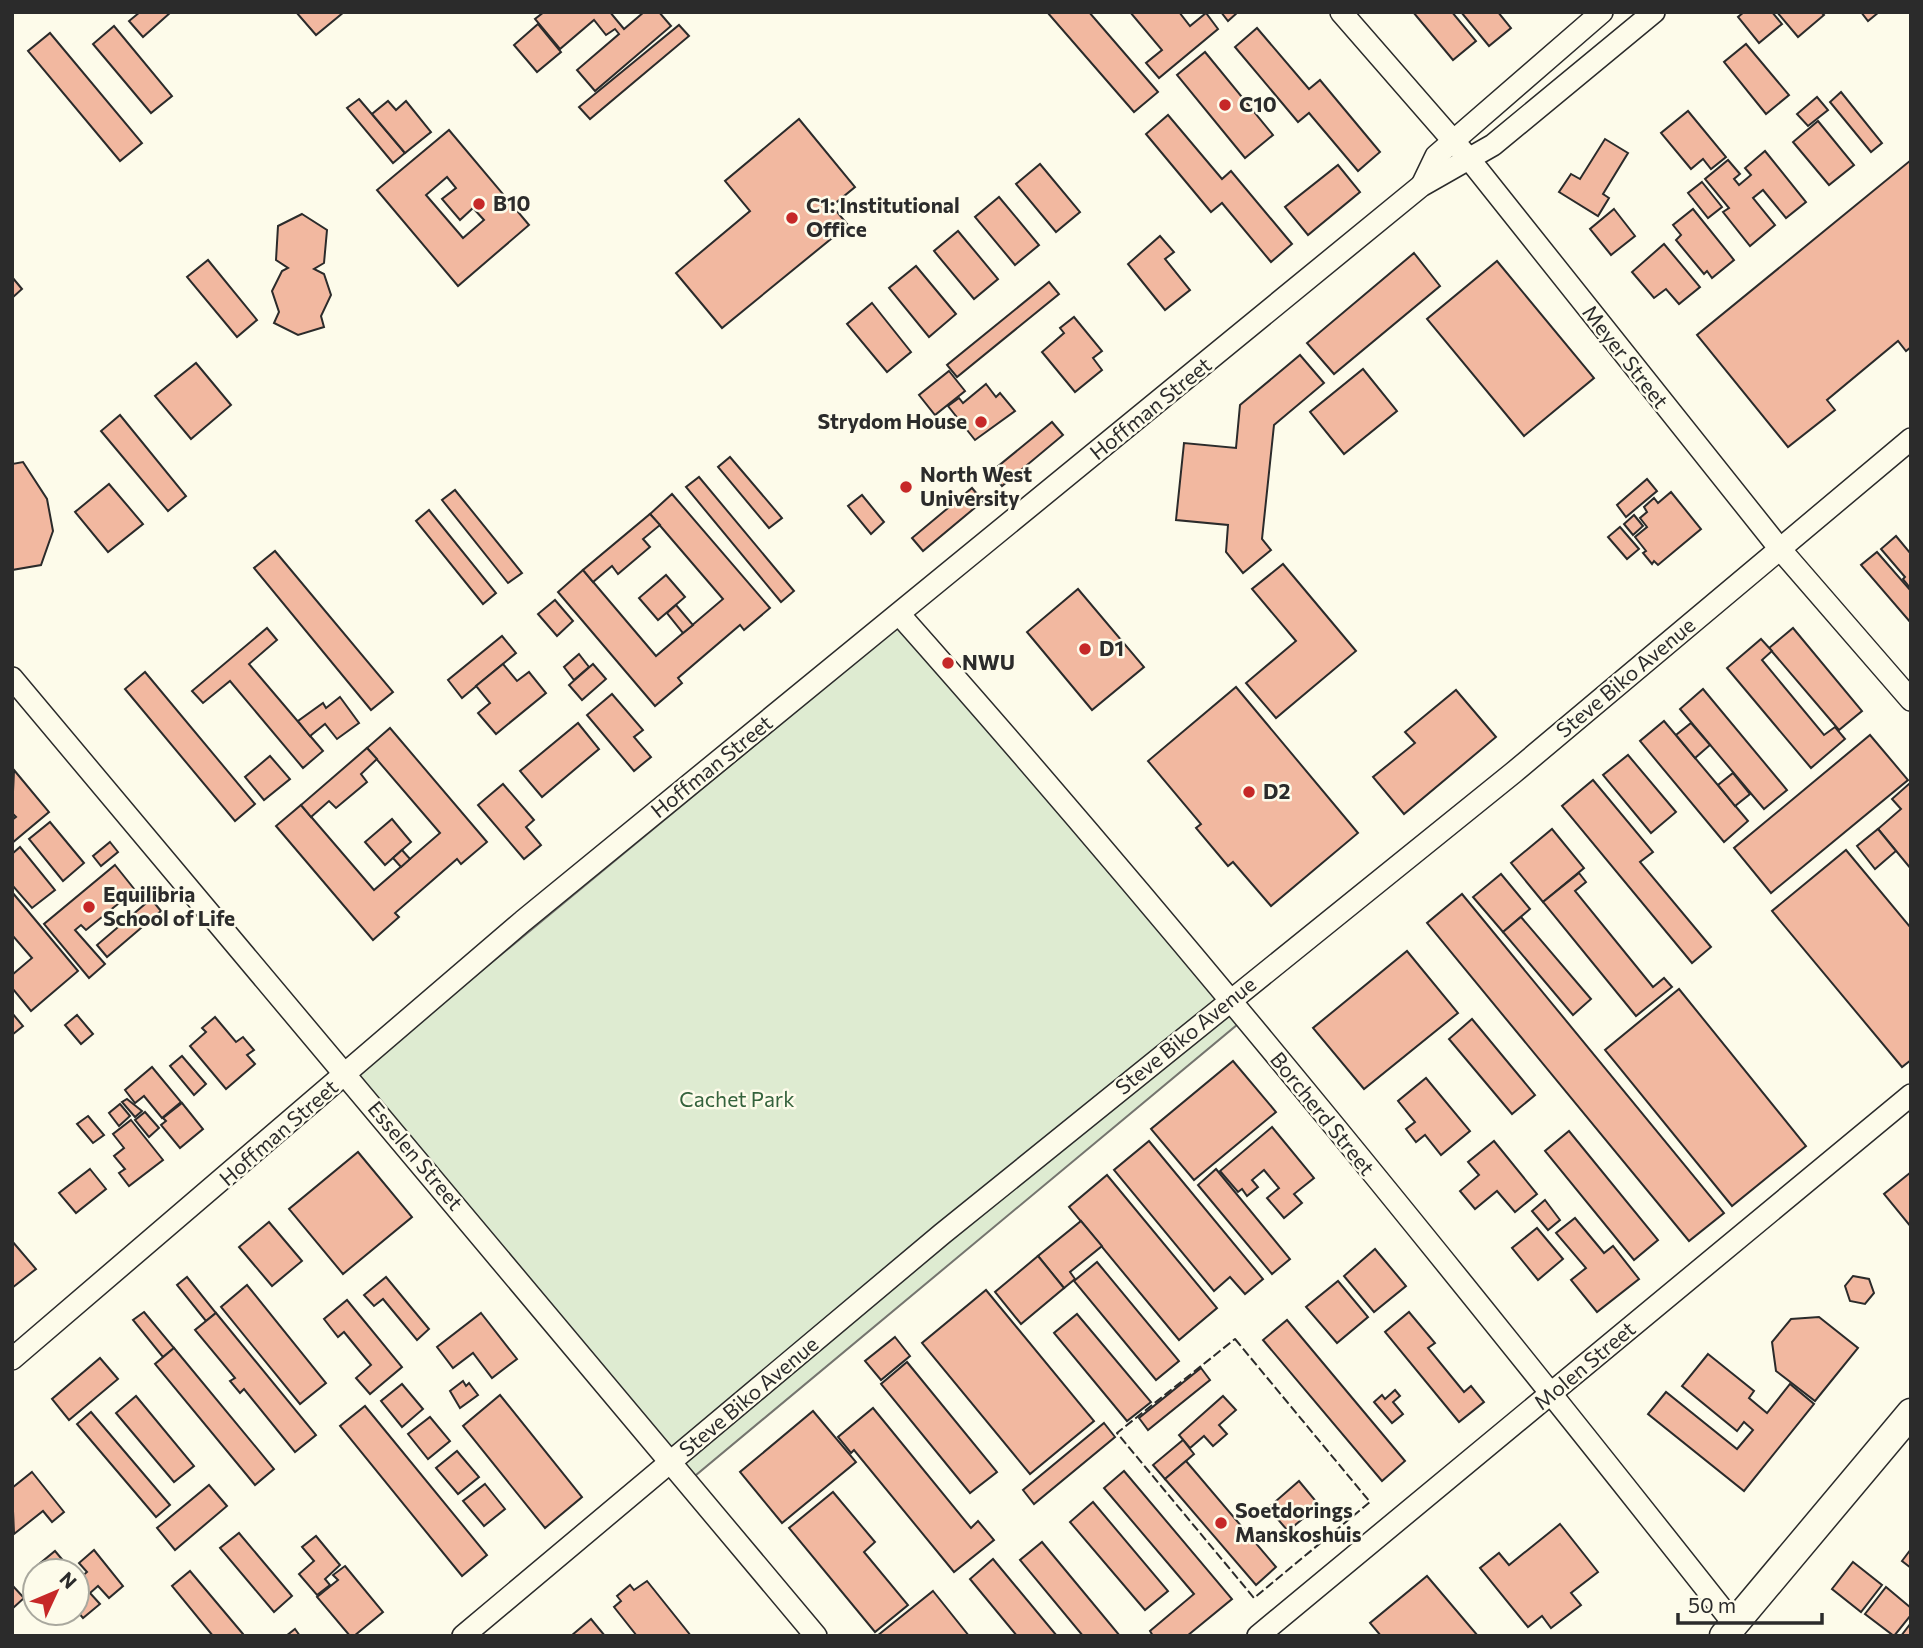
<svg xmlns="http://www.w3.org/2000/svg" width="1923" height="1648" font-family="Commissioner,sans-serif">
<rect width="100%" height="100%" fill="#fdfbea"/>
<!-- green -->
<path fill="#deebd1" stroke="#74746e" stroke-width="2" d="M909,618L1244,1019L690,1480L354,1076Z"/>
<!-- building -->
<g fill="#f2b8a0" stroke="#2b2b2b" stroke-width="2" fill-rule="evenodd">
<path d="M140,12H171L143,37L129,21Z"/>
<path d="M296,12H344L316,35Z"/>
<path d="M544,12H610L624,29L644,12H659L671,26L595,91L577,70L619,34L615,29L606,35L594,20L560,49L535,19Z"/>
<path d="M1047,12H1089L1158,92L1134,112Z"/>
<path d="M1130,12H1179L1190,26L1206,13L1218,29L1159,78L1146,63L1162,50Z"/>
<path d="M1221,12H1238L1228,21Z"/>
<path d="M1413,12H1452L1476,41L1453,60Z"/>
<path d="M1461,12H1498L1511,28L1489,46Z"/>
<path d="M1744,12H1772L1782,24L1759,43L1738,17Z"/>
<path d="M1777,12H1821L1824,15L1798,37Z"/>
<path d="M1861,12H1879L1868,21Z"/>
<path d="M538,24L561,52L537,72L514,45Z"/>
<path d="M679,25L689,36L590,119L579,107Z"/>
<path d="M114,26L172,96L151,113L93,44Z"/>
<path d="M1257,28L1309,89L1320,80L1380,152L1358,171L1309,113L1298,122L1235,47Z"/>
<path d="M50,33L142,143L120,161L28,51Z"/>
<path d="M1746,44L1789,95L1766,114L1724,62Z"/>
<path d="M1205,52L1273,135L1245,158L1177,75Z"/>
<path d="M1841,92L1882,143L1871,152L1830,102Z"/>
<path d="M1817,97L1828,110L1808,126L1797,114Z"/>
<path d="M359,99L405,153L393,163L347,108Z"/>
<path d="M388,101L396,110L406,101L431,132L405,153L372,114Z"/>
<path d="M1688,111L1726,157L1711,169L1703,159L1691,169L1661,133Z"/>
<path d="M1168,115L1222,179L1231,171L1292,244L1271,262L1222,203L1211,212L1146,134Z"/>
<path d="M799,119L855,187L832,206L848,225L722,328L676,273L750,211L725,181Z"/>
<path d="M1818,121L1854,165L1829,185L1793,142Z"/>
<path d="M449,130L529,225L458,286L377,190ZM447,177L456,188L442,199L460,220L473,208L484,220L463,238L426,195Z"/>
<path d="M1605,139L1628,153L1603,194L1609,198L1598,216L1559,192L1571,174L1580,179Z"/>
<path d="M1765,151L1806,202L1786,218L1763,190L1753,198L1775,225L1750,246L1723,212L1729,208L1705,179L1728,160L1740,174L1734,179L1739,185L1751,175L1745,168Z"/>
<path d="M1911,160V347L1906,351L1898,341L1827,400L1835,410L1788,447L1697,335Z"/>
<path d="M1040,164L1080,212L1056,232L1016,184Z"/>
<path d="M1338,165L1360,192L1308,235L1285,207Z"/>
<path d="M1702,182L1722,207L1708,218L1688,193Z"/>
<path d="M999,197L1039,245L1015,265L975,217Z"/>
<path d="M1614,209L1635,236L1611,255L1590,229Z"/>
<path d="M1693,209L1734,260L1712,278L1707,271L1704,274L1676,240L1681,235L1673,225Z"/>
<path d="M302,214L327,230L324,263L314,269L324,274L331,295L321,316L324,327L298,335L274,323L279,312L272,291L282,271L288,268L276,260L278,226Z"/>
<path d="M958,231L998,279L974,299L934,251Z"/>
<path d="M1160,236L1174,252L1165,259L1190,290L1165,310L1128,264Z"/>
<path d="M1664,244L1700,287L1679,304L1666,289L1654,298L1632,272Z"/>
<path d="M1414,253L1440,286L1334,374L1307,343Z"/>
<path d="M208,260L257,320L237,337L187,277Z"/>
<path d="M1497,261L1594,378L1524,436L1427,319Z"/>
<path d="M916,266L956,314L929,337L889,288Z"/>
<path d="M12,277L22,289L12,298Z"/>
<path d="M1049,282L1059,294L957,377L947,365Z"/>
<path d="M872,303L911,352L887,372L847,324Z"/>
<path d="M1074,317L1102,351L1093,358L1102,370L1075,392L1042,352L1064,333L1060,328Z"/>
<path d="M1300,355L1324,383L1274,425L1262,539L1271,550L1243,573L1226,552L1228,525L1176,520L1184,443L1236,448L1240,405Z"/>
<path d="M196,363L231,405L191,439L155,396Z"/>
<path d="M1363,369L1397,411L1344,454L1310,412Z"/>
<path d="M949,371L965,391L935,415L919,395Z"/>
<path d="M986,384L996,397L1000,393L1015,411L975,440L948,406L959,398L963,403Z"/>
<path d="M120,415L186,496L168,511L101,431Z"/>
<path d="M1052,422L1063,435L1002,486L991,472Z"/>
<path d="M730,457L782,518L769,528L718,467Z"/>
<path d="M23,462L47,499L53,531L41,565L12,570V464Z"/>
<path d="M699,477L794,591L781,602L686,487Z"/>
<path d="M1647,479L1657,491L1626,517L1617,505Z"/>
<path d="M109,484L143,524L108,552L75,512Z"/>
<path d="M972,488L983,501L923,551L912,538Z"/>
<path d="M455,490L522,573L508,583L442,500Z"/>
<path d="M1671,492L1701,529L1658,565L1654,561L1652,564L1643,553L1646,551L1635,537L1647,527L1640,518L1647,512L1644,507L1654,498L1658,503Z"/>
<path d="M672,494L770,608L744,630L740,625L678,678L682,683L655,706L558,592L583,570L656,656L723,599L650,514Z"/>
<path d="M862,495L884,522L871,534L848,506Z"/>
<path d="M429,510L496,593L483,604L416,521Z"/>
<path d="M650,514L660,525L643,539L650,547L618,574L612,566L593,582L583,570Z"/>
<path d="M1634,515L1643,526L1633,535L1624,524Z"/>
<path d="M1620,527L1639,549L1627,559L1608,537Z"/>
<path d="M1896,536L1911,554V589L1903,579L1905,577L1881,549Z"/>
<path d="M275,551L393,692L371,710L254,568Z"/>
<path d="M1877,552L1911,591V623L1861,565Z"/>
<path d="M1283,564L1356,651L1276,718L1246,683L1296,641L1252,589Z"/>
<path d="M666,575L685,597L658,620L639,598Z"/>
<path d="M1078,589L1144,667L1092,710L1027,632Z"/>
<path d="M555,600L573,621L557,636L538,614Z"/>
<path d="M676,605L693,625L683,633L667,613Z"/>
<path d="M267,628L277,640L249,664L323,751L303,768L230,681L203,703L192,691Z"/>
<path d="M1793,628L1862,711L1839,730L1769,648Z"/>
<path d="M502,636L516,653L462,698L448,680Z"/>
<path d="M1761,639L1772,651L1762,660L1824,735L1835,727L1845,739L1811,768L1727,668Z"/>
<path d="M579,654L589,667L574,680L564,667Z"/>
<path d="M503,664L517,681L529,672L546,693L496,734L478,713L490,703L476,686Z"/>
<path d="M593,664L606,679L582,700L569,685Z"/>
<path d="M145,672L255,804L235,821L125,689Z"/>
<path d="M1236,687L1358,833L1271,906L1233,862L1228,866L1196,828L1201,824L1148,761Z"/>
<path d="M1703,689L1787,790L1764,809L1680,709Z"/>
<path d="M1456,690L1496,737L1404,814L1373,777L1415,743L1405,732Z"/>
<path d="M612,694L643,730L634,737L651,757L634,771L587,715Z"/>
<path d="M340,697L359,723L337,739L325,724L310,736L298,721L323,703L326,708Z"/>
<path d="M1664,721L1748,821L1724,842L1640,741Z"/>
<path d="M578,723L599,749L542,797L520,771Z"/>
<path d="M1691,723L1710,745L1695,758L1676,735Z"/>
<path d="M390,728L487,842L461,864L457,859L395,913L399,917L373,940L276,826L301,805L374,890L440,833L367,748Z"/>
<path d="M1870,735L1908,780L1771,893L1734,848Z"/>
<path d="M367,748L377,759L361,774L367,782L336,808L329,801L311,817L301,805Z"/>
<path d="M1628,755L1676,812L1651,833L1603,775Z"/>
<path d="M270,756L290,779L264,800L245,777Z"/>
<path d="M14,770L49,812L12,843V820L16,817L12,813Z"/>
<path d="M1733,773L1750,794L1735,806L1718,785Z"/>
<path d="M1593,780L1653,852L1640,862L1711,947L1692,963L1562,806Z"/>
<path d="M1910,783L1911,784V869L1878,829L1901,809L1892,799Z"/>
<path d="M503,784L534,820L526,827L541,845L524,859L478,805Z"/>
<path d="M392,819L411,842L385,865L365,842Z"/>
<path d="M50,822L84,863L63,881L29,839Z"/>
<path d="M1552,829L1584,868L1543,902L1511,863Z"/>
<path d="M1878,829L1896,851L1875,869L1857,846Z"/>
<path d="M110,842L118,852L101,866L93,856Z"/>
<path d="M20,847L55,890L32,908L12,885V854Z"/>
<path d="M402,850L410,859L401,867L393,858Z"/>
<path d="M1846,850L1911,928V1060L1902,1067L1772,911Z"/>
<path d="M115,865L135,890L86,930L81,925L75,930L105,964L89,978L44,924Z"/>
<path d="M1579,873L1586,882L1575,891L1653,987L1664,978L1672,987L1636,1016L1543,902Z"/>
<path d="M1501,874L1530,909L1503,932L1473,897Z"/>
<path d="M12,892L78,971L31,1011L12,988V975L32,958L12,935Z"/>
<path d="M1462,894L1724,1213L1689,1241L1427,923Z"/>
<path d="M151,899L161,911L107,957L97,945Z"/>
<path d="M1521,917L1591,999L1573,1015L1503,932Z"/>
<path d="M1407,951L1458,1013L1364,1089L1313,1028Z"/>
<path d="M1679,989L1806,1146L1732,1206L1605,1050Z"/>
<path d="M12,1013L23,1026L12,1035Z"/>
<path d="M77,1015L93,1034L81,1044L65,1025Z"/>
<path d="M215,1017L236,1042L243,1037L254,1050L247,1055L255,1064L226,1089L190,1046L206,1032L202,1028Z"/>
<path d="M1472,1019L1535,1095L1512,1114L1449,1039Z"/>
<path d="M182,1056L206,1084L194,1095L170,1066Z"/>
<path d="M1233,1061L1276,1112L1194,1180L1151,1129Z"/>
<path d="M152,1067L181,1102L162,1118L144,1096L135,1103L125,1090Z"/>
<path d="M1426,1078L1470,1131L1441,1155L1425,1135L1416,1142L1406,1129L1415,1122L1398,1101Z"/>
<path d="M127,1099L142,1111L135,1117L122,1102Z"/>
<path d="M182,1103L203,1129L180,1148L161,1125L166,1121L163,1118Z"/>
<path d="M120,1104L130,1116L119,1126L109,1113Z"/>
<path d="M145,1112L159,1128L149,1137L135,1120Z"/>
<path d="M88,1116L104,1135L93,1143L77,1124Z"/>
<path d="M131,1120L163,1160L129,1186L119,1173L125,1169L114,1156L124,1148L113,1134Z"/>
<path d="M1272,1127L1314,1178L1294,1194L1302,1203L1284,1218L1267,1198L1279,1188L1264,1170L1252,1180L1258,1187L1247,1196L1242,1189L1238,1192L1220,1171Z"/>
<path d="M1569,1131L1658,1240L1634,1260L1545,1151Z"/>
<path d="M1149,1141L1263,1279L1245,1294L1230,1277L1214,1291L1114,1170Z"/>
<path d="M1494,1141L1537,1194L1515,1212L1497,1191L1475,1209L1460,1191L1479,1175L1468,1162Z"/>
<path d="M358,1152L412,1217L343,1274L289,1209Z"/>
<path d="M90,1169L106,1189L76,1213L59,1193Z"/>
<path d="M1216,1169L1290,1259L1272,1274L1198,1185Z"/>
<path d="M1911,1172V1227L1884,1194Z"/>
<path d="M1107,1175L1217,1308L1179,1340L1069,1207Z"/>
<path d="M1545,1200L1560,1220L1548,1230L1532,1211Z"/>
<path d="M1575,1218L1604,1253L1613,1246L1639,1279L1597,1312L1571,1280L1586,1268L1556,1233Z"/>
<path d="M1081,1221L1102,1246L1070,1272L1075,1279L1064,1288L1038,1256Z"/>
<path d="M269,1222L302,1261L272,1286L239,1247Z"/>
<path d="M1537,1228L1563,1259L1538,1280L1512,1248Z"/>
<path d="M12,1241L36,1269L12,1288Z"/>
<path d="M1375,1249L1406,1286L1374,1312L1344,1276Z"/>
<path d="M1038,1256L1064,1288L1021,1324L995,1292Z"/>
<path d="M1097,1262L1179,1361L1156,1380L1074,1281Z"/>
<path d="M1853,1276L1869,1279L1874,1293L1865,1304L1850,1301L1845,1286Z"/>
<path d="M187,1277L216,1313L206,1321L177,1285Z"/>
<path d="M386,1277L429,1329L417,1340L383,1299L374,1306L364,1295Z"/>
<path d="M1338,1281L1368,1317L1337,1343L1306,1307Z"/>
<path d="M247,1285L326,1383L300,1404L221,1307Z"/>
<path d="M986,1290L1094,1421L1030,1474L922,1343Z"/>
<path d="M347,1300L402,1367L370,1394L356,1378L371,1365L344,1332L338,1337L324,1319Z"/>
<path d="M144,1312L174,1348L163,1357L133,1320Z"/>
<path d="M1409,1312L1435,1343L1428,1348L1464,1392L1471,1386L1484,1402L1459,1422L1385,1332Z"/>
<path d="M216,1313L316,1435L295,1452L244,1389L240,1393L230,1381L235,1378L195,1330Z"/>
<path d="M481,1313L517,1359L492,1378L473,1353L453,1368L437,1347Z"/>
<path d="M1077,1314L1151,1402L1127,1421L1054,1333Z"/>
<path d="M1819,1317L1858,1348L1815,1401L1776,1371L1772,1342L1791,1319Z"/>
<path d="M1287,1320L1405,1461L1382,1481L1263,1340Z"/>
<path d="M895,1337L910,1356L881,1380L865,1361Z"/>
<path d="M174,1348L274,1469L255,1485L155,1364Z"/>
<path d="M1708,1354L1754,1391L1749,1398L1767,1413L1790,1384L1814,1404L1744,1491L1648,1414L1666,1392L1737,1449L1753,1430L1744,1422L1737,1431L1682,1386Z"/>
<path d="M100,1358L118,1379L69,1420L52,1399Z"/>
<path d="M907,1362L997,1472L970,1493L881,1384Z"/>
<path d="M1201,1368L1210,1380L1148,1430L1139,1418Z"/>
<path d="M463,1381L466,1386L469,1383L478,1395L460,1408L450,1391Z"/>
<path d="M402,1384L423,1409L402,1427L381,1401Z"/>
<path d="M1395,1390L1400,1396L1393,1402L1403,1414L1392,1423L1374,1402L1382,1395L1385,1399Z"/>
<path d="M500,1395L582,1497L545,1528L463,1426Z"/>
<path d="M136,1396L194,1466L174,1482L116,1413Z"/>
<path d="M1223,1396L1236,1410L1219,1425L1227,1434L1213,1446L1204,1436L1190,1448L1179,1435Z"/>
<path d="M365,1406L487,1555L462,1576L340,1426Z"/>
<path d="M873,1408L971,1528L978,1521L994,1540L954,1572L854,1450L851,1453L838,1437Z"/>
<path d="M813,1411L856,1462L782,1523L740,1472Z"/>
<path d="M91,1412L170,1505L156,1517L77,1424Z"/>
<path d="M430,1417L450,1441L428,1459L408,1434Z"/>
<path d="M1104,1423L1115,1437L1034,1504L1023,1490Z"/>
<path d="M1183,1440L1194,1454L1165,1479L1153,1465Z"/>
<path d="M457,1451L479,1477L458,1494L436,1468Z"/>
<path d="M1186,1461L1276,1567L1256,1585L1165,1479Z"/>
<path d="M1124,1471L1232,1599L1187,1636H1153L1150,1631L1194,1594L1104,1488Z"/>
<path d="M32,1472L64,1512L52,1522L43,1511L14,1534L12,1488Z"/>
<path d="M1299,1481L1319,1505L1288,1531L1268,1508Z"/>
<path d="M485,1484L505,1509L484,1526L463,1501Z"/>
<path d="M209,1485L227,1506L175,1550L157,1528Z"/>
<path d="M833,1492L875,1542L864,1552L908,1605L875,1632L789,1528Z"/>
<path d="M1093,1502L1168,1591L1145,1610L1070,1522Z"/>
<path d="M1560,1524L1598,1572L1571,1593L1581,1605L1551,1628L1542,1616L1528,1627L1480,1568L1499,1553L1509,1565Z"/>
<path d="M239,1533L292,1596L274,1612L220,1548Z"/>
<path d="M316,1536L340,1565L325,1579L330,1585L317,1595L299,1574L314,1561L302,1547Z"/>
<path d="M1042,1542L1120,1636H1083L1020,1560Z"/>
<path d="M1911,1549V1568L1902,1561Z"/>
<path d="M94,1550L123,1586L109,1598L98,1586L90,1593L100,1604L83,1618L77,1611V1577L79,1579L87,1572L79,1563Z"/>
<path d="M55,1551L72,1571H43L38,1565Z"/>
<path d="M993,1559L1057,1636H1017L970,1579Z"/>
<path d="M1853,1562L1882,1585L1861,1612L1832,1589Z"/>
<path d="M345,1566L383,1612L354,1636H350L317,1597L338,1580L333,1575Z"/>
<path d="M190,1571L243,1634L242,1636H213L172,1586Z"/>
<path d="M1427,1576L1478,1636H1381L1370,1623Z"/>
<path d="M647,1581L691,1636H637L614,1607L621,1601L617,1596L630,1585L634,1590Z"/>
<path d="M12,1585L24,1598L12,1609Z"/>
<path d="M1886,1587L1911,1608V1615L1894,1636L1865,1614Z"/>
<path d="M933,1591L969,1636H877Z"/>
<path d="M591,1619L605,1636H571Z"/>
<path d="M1911,1623V1636H1901Z"/>
<path d="M295,1629L300,1636H286Z"/>
</g>
<g fill="none" stroke-linecap="round" stroke-linejoin="round">
<defs>
<g id="minor">
<path d="M1341,12L1470,160L1780,549L1911,700"/>
<path d="M1423,183L1436,156L1602,12"/>
<path d="M899,614C1189,941 1463,1281 1734,1624"/>
<path d="M12,678L816,1636"/>
<path d="M12,1359L523,921L1421,186L1493,145L1654,12"/>
<path d="M463,1636L942,1234L1513,773L1911,439"/>
<path d="M1258,1636L1911,1095"/>
</g>
<path id="major" d="M1724,1636L1911,1413"/>
</defs>
<!-- minor casing -->
<use href="#minor" stroke="#2b2b2b" stroke-width="24"/>
<!-- major casing -->
<use href="#major" stroke="#2b2b2b" stroke-width="31"/>
<!-- minor -->
<use href="#minor" stroke="#fdfbea" stroke-width="21"/>
<!-- major -->
<use href="#major" stroke="#fdfbea" stroke-width="28"/>
<!-- fence -->
<path stroke="#2b2b2b" stroke-width="2" stroke-dasharray="9 3.5" stroke-linecap="butt" d="M1235,1339L1370,1502L1254,1598L1117,1433Z"/>
</g>
<!-- markers -->
<g fill="#c62828" stroke="#fdfbea" stroke-width="2.5">
<circle cx="1225" cy="105" r="7"/>
<circle cx="479" cy="204" r="7"/>
<circle cx="792" cy="218" r="7"/>
<circle cx="981" cy="422" r="7"/>
<circle cx="906" cy="487" r="7"/>
<circle cx="1085" cy="649" r="7"/>
<circle cx="948" cy="663" r="7"/>
<circle cx="1249" cy="792" r="7"/>
<circle cx="89" cy="907" r="7"/>
<circle cx="1221" cy="1523" r="7"/>
</g>
<g text-anchor="middle" stroke-width="5" stroke-linejoin="round" paint-order="stroke">
<!-- poi labels -->
<g font-size="21" font-weight="bold" fill="#2b2b2b" stroke="#fdfbea" text-anchor="start">
<text x="1239" y="112">C10</text>
<text x="493" y="211">B10</text>
<text x="806" y="213">C1: Institutional<tspan x="806" dy="24">Office</tspan></text>
<text x="967" y="429" text-anchor="end">Strydom House</text>
<text x="920" y="482">North West<tspan x="920" dy="24">University</tspan></text>
<text x="1099" y="656">D1</text>
<text x="962" y="670">NWU</text>
<text x="1263" y="799">D2</text>
<text x="103" y="902">Equilibria<tspan x="103" dy="24">School of Life</tspan></text>
<text x="1235" y="1518">Soetdorings<tspan x="1235" dy="24">Manskoshuis</tspan></text>
</g>
<!-- street labels -->
<g font-size="21" fill="#2b2b2b" stroke="#fdfbea">
<text transform="translate(1625 357) rotate(52)" y="7">Meyer Street</text>
<text transform="translate(1151 409) rotate(-39)" y="7">Hoffman Street</text>
<text transform="translate(1626 678) rotate(-40)" y="7">Steve Biko Avenue</text>
<text transform="translate(712 767) rotate(-39)" y="7">Hoffman Street</text>
<text transform="translate(1186 1036) rotate(-39)" y="7">Steve Biko Avenue</text>
<text transform="translate(1322 1114) rotate(51)" y="7">Borcherd Street</text>
<text transform="translate(279 1133) rotate(-41)" y="7">Hoffman Street</text>
<text transform="translate(415 1156) rotate(50)" y="7">Esselen Street</text>
<text transform="translate(1585 1366) rotate(-40)" y="7">Molen Street</text>
<text transform="translate(749 1397) rotate(-40)" y="7">Steve Biko Avenue</text>
</g>
<!-- park labels -->
<g font-size="21" fill="#34623c" stroke="#fdfbea">
<text x="737" y="1107">Cachet Park</text>
</g>
</g>
<!-- border -->
<rect width="1923" height="1648" fill="none" stroke="#2b2b2b" stroke-width="28"/>
<!-- north arrow -->
<g transform="translate(56 1592) rotate(46)"><circle r="33" fill="#fdfbea" stroke="#a9a89e" stroke-width="2"/>
<path d="M0-5L12 26L0 18L-12 26Z" fill="#c62828"/>
<text y="-10" font-size="19" font-weight="bold" text-anchor="middle" fill="#2b2b2b">N</text>
</g>
<!-- scale -->
<path d="M1678 1613v10h144v-10" fill="none" stroke="#2b2b2b" stroke-width="3.5"/>
<text x="1688" y="1613" font-size="21" fill="#2b2b2b" stroke="#fdfbea" stroke-width="5" paint-order="stroke">50 m</text>
</svg>
